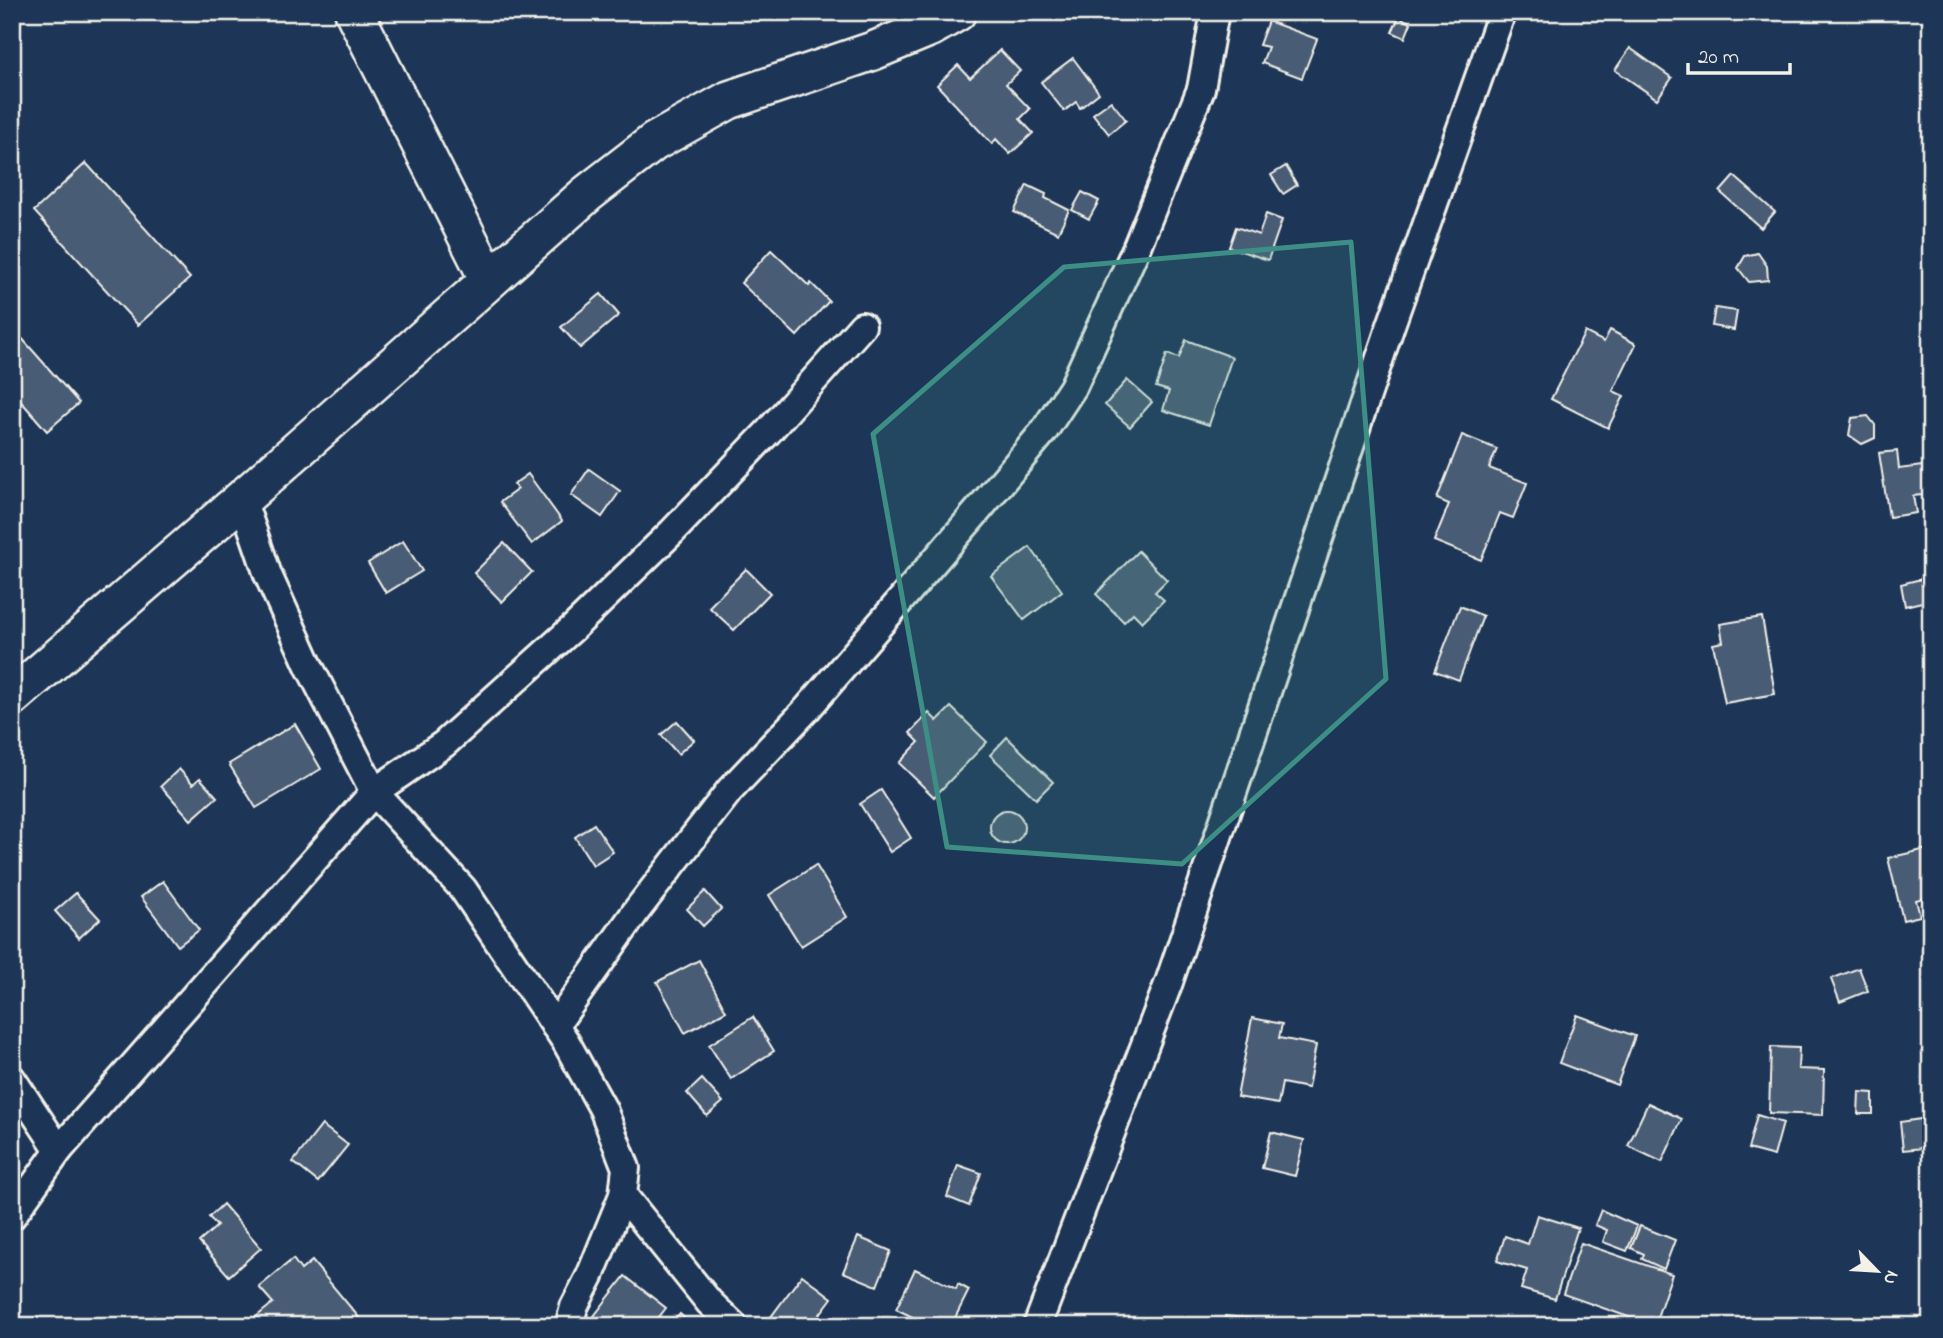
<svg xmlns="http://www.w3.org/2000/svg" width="1943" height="1338" font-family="'Indie Flower',sans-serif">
<rect width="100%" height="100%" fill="#1d3557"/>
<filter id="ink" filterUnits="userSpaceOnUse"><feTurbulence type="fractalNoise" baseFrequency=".0143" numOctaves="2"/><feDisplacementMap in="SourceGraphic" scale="14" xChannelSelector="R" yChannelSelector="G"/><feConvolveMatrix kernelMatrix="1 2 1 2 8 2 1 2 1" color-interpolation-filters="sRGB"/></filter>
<g filter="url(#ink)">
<!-- building -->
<g fill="#485b74" stroke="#f4f1e8" stroke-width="2">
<path d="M1399,17L1411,23L1405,38L1392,32Z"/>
<path d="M1268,21L1317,39L1302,78L1262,63L1268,47L1259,45Z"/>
<path d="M1630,48L1672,78L1657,99L1615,70Z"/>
<path d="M1000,50L1020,71L1006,84L1030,109L1020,119L1033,133L1010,154L996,139L992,144L937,85L958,65L970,78Z"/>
<path d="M1073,58L1099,93L1080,108L1076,102L1064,111L1041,82Z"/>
<path d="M1111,101L1126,120L1109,134L1093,114Z"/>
<path d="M86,163L190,278L138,325L34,211Z"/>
<path d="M1286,166L1297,185L1283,194L1271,175Z"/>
<path d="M1734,176L1775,212L1761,228L1720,192Z"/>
<path d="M1027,185L1046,194L1045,198L1069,210L1058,233L1014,212Z"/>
<path d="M1082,192L1099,201L1089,219L1072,210Z"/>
<path d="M1266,214L1282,220L1268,260L1229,247L1236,227L1259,235Z"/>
<path d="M771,250L809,286L811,283L829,301L797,336L741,283Z"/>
<path d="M1758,253L1767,266L1768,280L1749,282L1738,268L1745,256Z"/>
<path d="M601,294L619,315L580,348L561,327Z"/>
<path d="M1715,308L1737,311L1734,330L1712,326Z"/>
<path d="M12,327L79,403L47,431L12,391Z"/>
<path d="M1610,330L1636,344L1613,391L1624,396L1608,428L1551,399L1585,332L1604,342Z"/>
<path d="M1186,340L1232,357L1209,425L1163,410L1169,391L1156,387L1167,354L1179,358Z"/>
<path d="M1127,380L1152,402L1130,427L1105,405Z"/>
<path d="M1868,416L1875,425V438L1862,444L1849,435L1852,418Z"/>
<path d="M1462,435L1497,449L1489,468L1527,483L1513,518L1500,513L1481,560L1434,541L1449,504L1437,499Z"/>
<path d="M1897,451L1899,469L1931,465V494L1913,496L1916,513L1889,517L1879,453Z"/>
<path d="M589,469L620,491L602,517L571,495Z"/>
<path d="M528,474L562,521L532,544L500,502L518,489L514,484Z"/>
<path d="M403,541L422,571L386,593L368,563Z"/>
<path d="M504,543L532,572L502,602L474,573Z"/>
<path d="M1030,547L1062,591L1024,620L991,576Z"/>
<path d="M1138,551L1167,580L1155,592L1164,600L1142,622L1133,613L1124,622L1096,594Z"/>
<path d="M746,569L770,593L734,630L709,607Z"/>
<path d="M1921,579L1926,601L1905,606L1901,584Z"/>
<path d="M1460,606L1483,616L1459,680L1435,671Z"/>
<path d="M1762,617L1775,694L1725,703L1713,644L1723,642L1720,624Z"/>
<path d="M951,707L987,742L934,797L899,763L919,742L910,733L929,713L937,721Z"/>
<path d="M677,721L694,740L678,754L661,735Z"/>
<path d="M295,724L321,769L256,808L229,764Z"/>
<path d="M1007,737L1053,782L1036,799L990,755Z"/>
<path d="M179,769L193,784L200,778L217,797L191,820L161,786Z"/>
<path d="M881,790L911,838L890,852L860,804Z"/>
<circle cx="1007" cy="827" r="17"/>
<path d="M594,824L613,852L593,865L575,837Z"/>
<path d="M1931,848V896L1916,900L1920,916L1903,920L1888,858Z"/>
<path d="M816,865L847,917L801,946L769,895Z"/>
<path d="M163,881L199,930L178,946L141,897Z"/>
<path d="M705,891L721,909L703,926L687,909Z"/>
<path d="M76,893L100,919L79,938L55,911Z"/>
<path d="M699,960L726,1011L685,1033L657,982Z"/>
<path d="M1859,968L1868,991L1840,1002L1831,979Z"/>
<path d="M1577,1015L1635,1036L1617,1085L1559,1063Z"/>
<path d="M753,1017L774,1051L731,1079L709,1045Z"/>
<path d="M1252,1018L1282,1024L1279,1038L1316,1045L1308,1088L1282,1083L1278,1104L1237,1097Z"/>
<path d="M1771,1047L1799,1048L1798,1069L1824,1070L1823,1115L1769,1113Z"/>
<path d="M702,1079L723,1102L707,1116L687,1093Z"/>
<path d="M1859,1092L1873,1093V1114H1858Z"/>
<path d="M1648,1103L1682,1119L1662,1162L1628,1146Z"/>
<path d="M1757,1115L1783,1123L1774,1156L1748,1149Z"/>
<path d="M1921,1119L1923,1148L1903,1150L1900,1122Z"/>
<path d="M322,1125L348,1145L318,1182L293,1162Z"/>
<path d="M1271,1132L1304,1140L1295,1176L1262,1168Z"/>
<path d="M958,1165L981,1173L969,1206L947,1197Z"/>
<path d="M223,1204L261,1248L229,1276L199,1242L217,1226L209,1217Z"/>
<path d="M1601,1210L1637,1226L1627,1251L1603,1242L1607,1230L1595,1225Z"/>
<path d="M1537,1215L1578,1228L1555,1299L1521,1289L1527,1270L1497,1261L1505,1236L1528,1244Z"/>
<path d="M1640,1226L1675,1240L1664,1269L1642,1259L1644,1254L1631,1248Z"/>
<path d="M858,1237L891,1251L877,1286L843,1272Z"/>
<path d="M1581,1243L1672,1274L1654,1326L1563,1294Z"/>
<path d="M293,1259L301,1270L312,1261L366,1326H245L273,1303L259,1287Z"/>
<path d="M915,1269L956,1289L958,1284L969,1290L951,1326H931L896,1309Z"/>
<path d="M802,1275L832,1298L811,1326H767L765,1325Z"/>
<path d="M625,1276L666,1308L652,1326H638L633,1323L631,1326H607L594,1316Z"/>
<path d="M680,1314L693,1326H670Z"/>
<path d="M154,1316L163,1326H144Z"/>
<path d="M1225,1316L1294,1323V1326H1224Z"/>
</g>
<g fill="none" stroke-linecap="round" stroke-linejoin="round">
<defs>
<g id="street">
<path d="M242,499L268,575L309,666L374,792L463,889L566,1042L603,1109L626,1168L623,1195L590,1276L574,1307L569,1326"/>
<path d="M555,1026L637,910L730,790L807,709L980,508L1044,431L1073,387L1135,251L1201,89L1215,12"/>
<path d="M12,1079L59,1150"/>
<path d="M623,1195L709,1302L734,1326"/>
<path d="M12,1216L59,1150L374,792L444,744L573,628L672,532L768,432L862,326"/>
<path d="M1037,1326L1169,982L1391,325L1502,12"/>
</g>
<g id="secondary">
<path d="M354,12L489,280"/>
<path d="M12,697L242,499L587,194L654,142L729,100L873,51L931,27L957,12"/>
</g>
</defs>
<!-- street casing -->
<use href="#street" stroke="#f4f1e8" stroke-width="32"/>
<!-- secondary casing -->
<use href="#secondary" stroke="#f4f1e8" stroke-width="42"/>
<!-- street -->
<use href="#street" stroke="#1d3557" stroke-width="26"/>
<!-- secondary -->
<use href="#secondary" stroke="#1d3557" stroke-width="37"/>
</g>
</g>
<!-- marked area -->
<path fill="#3d8f86" fill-opacity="0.2" stroke="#3d8f86" stroke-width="5" stroke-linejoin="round" d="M1351,242L1386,679L1182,864L947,847L873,434L1064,267Z"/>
<!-- margin -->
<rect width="1943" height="1338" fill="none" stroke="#1d3557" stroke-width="42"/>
<rect x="21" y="21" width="1901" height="1296" fill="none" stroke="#f4f1e8" stroke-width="2.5" filter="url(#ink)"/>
<!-- north arrow -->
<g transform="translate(1877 1271) rotate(115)" stroke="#1d3557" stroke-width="5" paint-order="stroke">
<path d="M0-5L12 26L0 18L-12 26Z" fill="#f4f1e8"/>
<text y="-10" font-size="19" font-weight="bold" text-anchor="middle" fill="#f4f1e8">N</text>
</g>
<!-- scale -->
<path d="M1688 63v10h102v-10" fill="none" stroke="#f4f1e8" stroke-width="3.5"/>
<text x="1698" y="63" font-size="21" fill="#f4f1e8" stroke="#1d3557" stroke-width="5" paint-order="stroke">20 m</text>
</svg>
